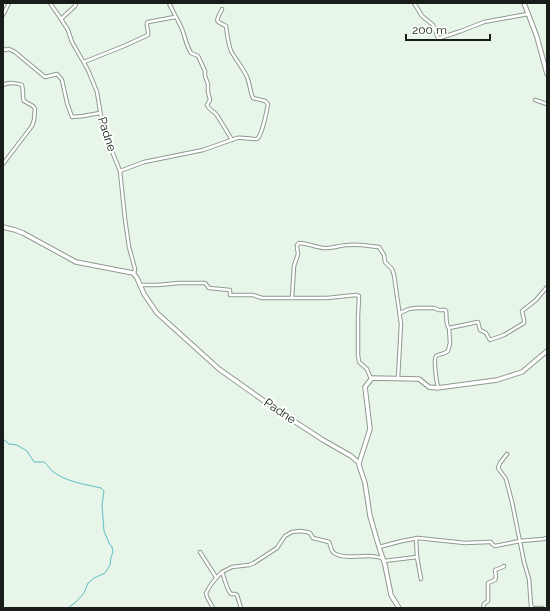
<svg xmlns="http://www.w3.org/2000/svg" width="550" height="611" font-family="Raleway,sans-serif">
<rect width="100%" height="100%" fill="#e8f5e9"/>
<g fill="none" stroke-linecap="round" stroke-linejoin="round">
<!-- stream -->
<g stroke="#5dbec4" stroke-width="1">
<path d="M3,402V404"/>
<path d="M3,439L9,444L17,445L27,451L34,462H44C48,465 49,468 52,471C66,482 84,484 101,488L104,491L102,505L104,531L109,543L112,547L113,552L111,557L110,565L105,573L94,578L88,583L84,593L77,601L68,608"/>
</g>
<defs>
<g id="minor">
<path d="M50,3L61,19L68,30L72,42L88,70L97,92L102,123L105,134L120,171L125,219L129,247L135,269L134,274"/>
<path d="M169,3C173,12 178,20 182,29C185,37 186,45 191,53L198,56L205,71V76L208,84V92L210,100L207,105C209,110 212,110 216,114C221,121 227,132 232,140"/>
<path d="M414,3L422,16L433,25L438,38H440L461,31L484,22L528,14"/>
<path d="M3,15L9,3"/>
<path d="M61,19L75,6L76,3"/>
<path d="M3,48L5,50L9,49L15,52L45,77L57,74L62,80L67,103L72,117L83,116L100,113"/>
<path d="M84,62L124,46L148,35C149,31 146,27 147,23L148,22L175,17"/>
<path d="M3,85C8,82 17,83 22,85L23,92V98L24,101L33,106L35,109L34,120L32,126L3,164"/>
<path d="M535,100L547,104"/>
<path d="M120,171L144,162L203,150L237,138C241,137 256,140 257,139C262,136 267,110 268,104L265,101L253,98C250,92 250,84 247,77C243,68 236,60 231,51C228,43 227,34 226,26C213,20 217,21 222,9"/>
<path d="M140,285H158L179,283H205L209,288L230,290V295H253L262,298H292L294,266L298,254L297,247V245L299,243C307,243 315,247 323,248C332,249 340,245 348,245C359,244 369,246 379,247L384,255L385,262L392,269L394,275L401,324L398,378"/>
<path d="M292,298H327L356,295L359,296L358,316V355L359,362L367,369L371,379"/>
<path d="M400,313L409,309L416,308H434L439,310H445L446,311C447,316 445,324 449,328L478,322L480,330L486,333L490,340L504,335L524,323V320L522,311L536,300L547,287"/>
<path d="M438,388C437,383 433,360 436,356C439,354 445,354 448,351L450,343L449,328"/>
<path d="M507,454L500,463L498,468L506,479L512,502L524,562L529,579L531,606L533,608"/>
<path d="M416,538L417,557"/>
<path d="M379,547L402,541L418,538L465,543L489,542H491L492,544L495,546L520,541L543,539L547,538"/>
<path d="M200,552L216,577"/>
<path d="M384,561L417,557L421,579"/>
<path d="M222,572C225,579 226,588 231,594H235L237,595L241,608"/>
<path d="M213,608L207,597L206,593L210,586L216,578L222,572L232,567L249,565L254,563L277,548L285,536L292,532L300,531L307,532L310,533L313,538L329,542C331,545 330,550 334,553C342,559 360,556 369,556C374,556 378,557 382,558"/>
<path d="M483,608L484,604L488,601V583L495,580L496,577L495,570L503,567L504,566"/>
<path d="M535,608H542"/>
</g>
<g id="secondary">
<path d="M524,3L537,37L547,74"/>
<path d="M3,227L15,230L23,233L76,262L133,273L137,278L144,294L157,313L219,369L274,408L323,440L351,456L359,463"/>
<path d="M399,608L391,595L385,565L379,547L370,516L365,483L359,465V463L363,451L370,429L365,387L372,378L419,379L429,387L437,388L497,380L522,372L547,351"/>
</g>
</defs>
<!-- minor casing -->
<use href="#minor" stroke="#8e9a8f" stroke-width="4.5"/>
<!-- secondary casing -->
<use href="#secondary" stroke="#8e9a8f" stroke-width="5.5"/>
<!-- minor -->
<use href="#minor" stroke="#fff" stroke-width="2.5"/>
<!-- secondary -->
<use href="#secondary" stroke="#fff" stroke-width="3.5"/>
</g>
<g text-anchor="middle" stroke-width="4" stroke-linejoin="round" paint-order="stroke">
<!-- street labels -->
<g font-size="12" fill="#181d19" stroke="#fcfffc">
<text transform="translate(107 134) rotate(72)" y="4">Padne</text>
<text transform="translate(280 411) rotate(34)" y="4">Padne</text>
</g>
</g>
<!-- border -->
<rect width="550" height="611" fill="none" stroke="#181d19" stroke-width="8"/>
<!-- scale -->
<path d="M406 34v6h84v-6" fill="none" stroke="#181d19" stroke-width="2"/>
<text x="412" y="34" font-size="12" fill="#181d19" stroke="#fcfffc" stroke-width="3" paint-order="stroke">200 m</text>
</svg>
